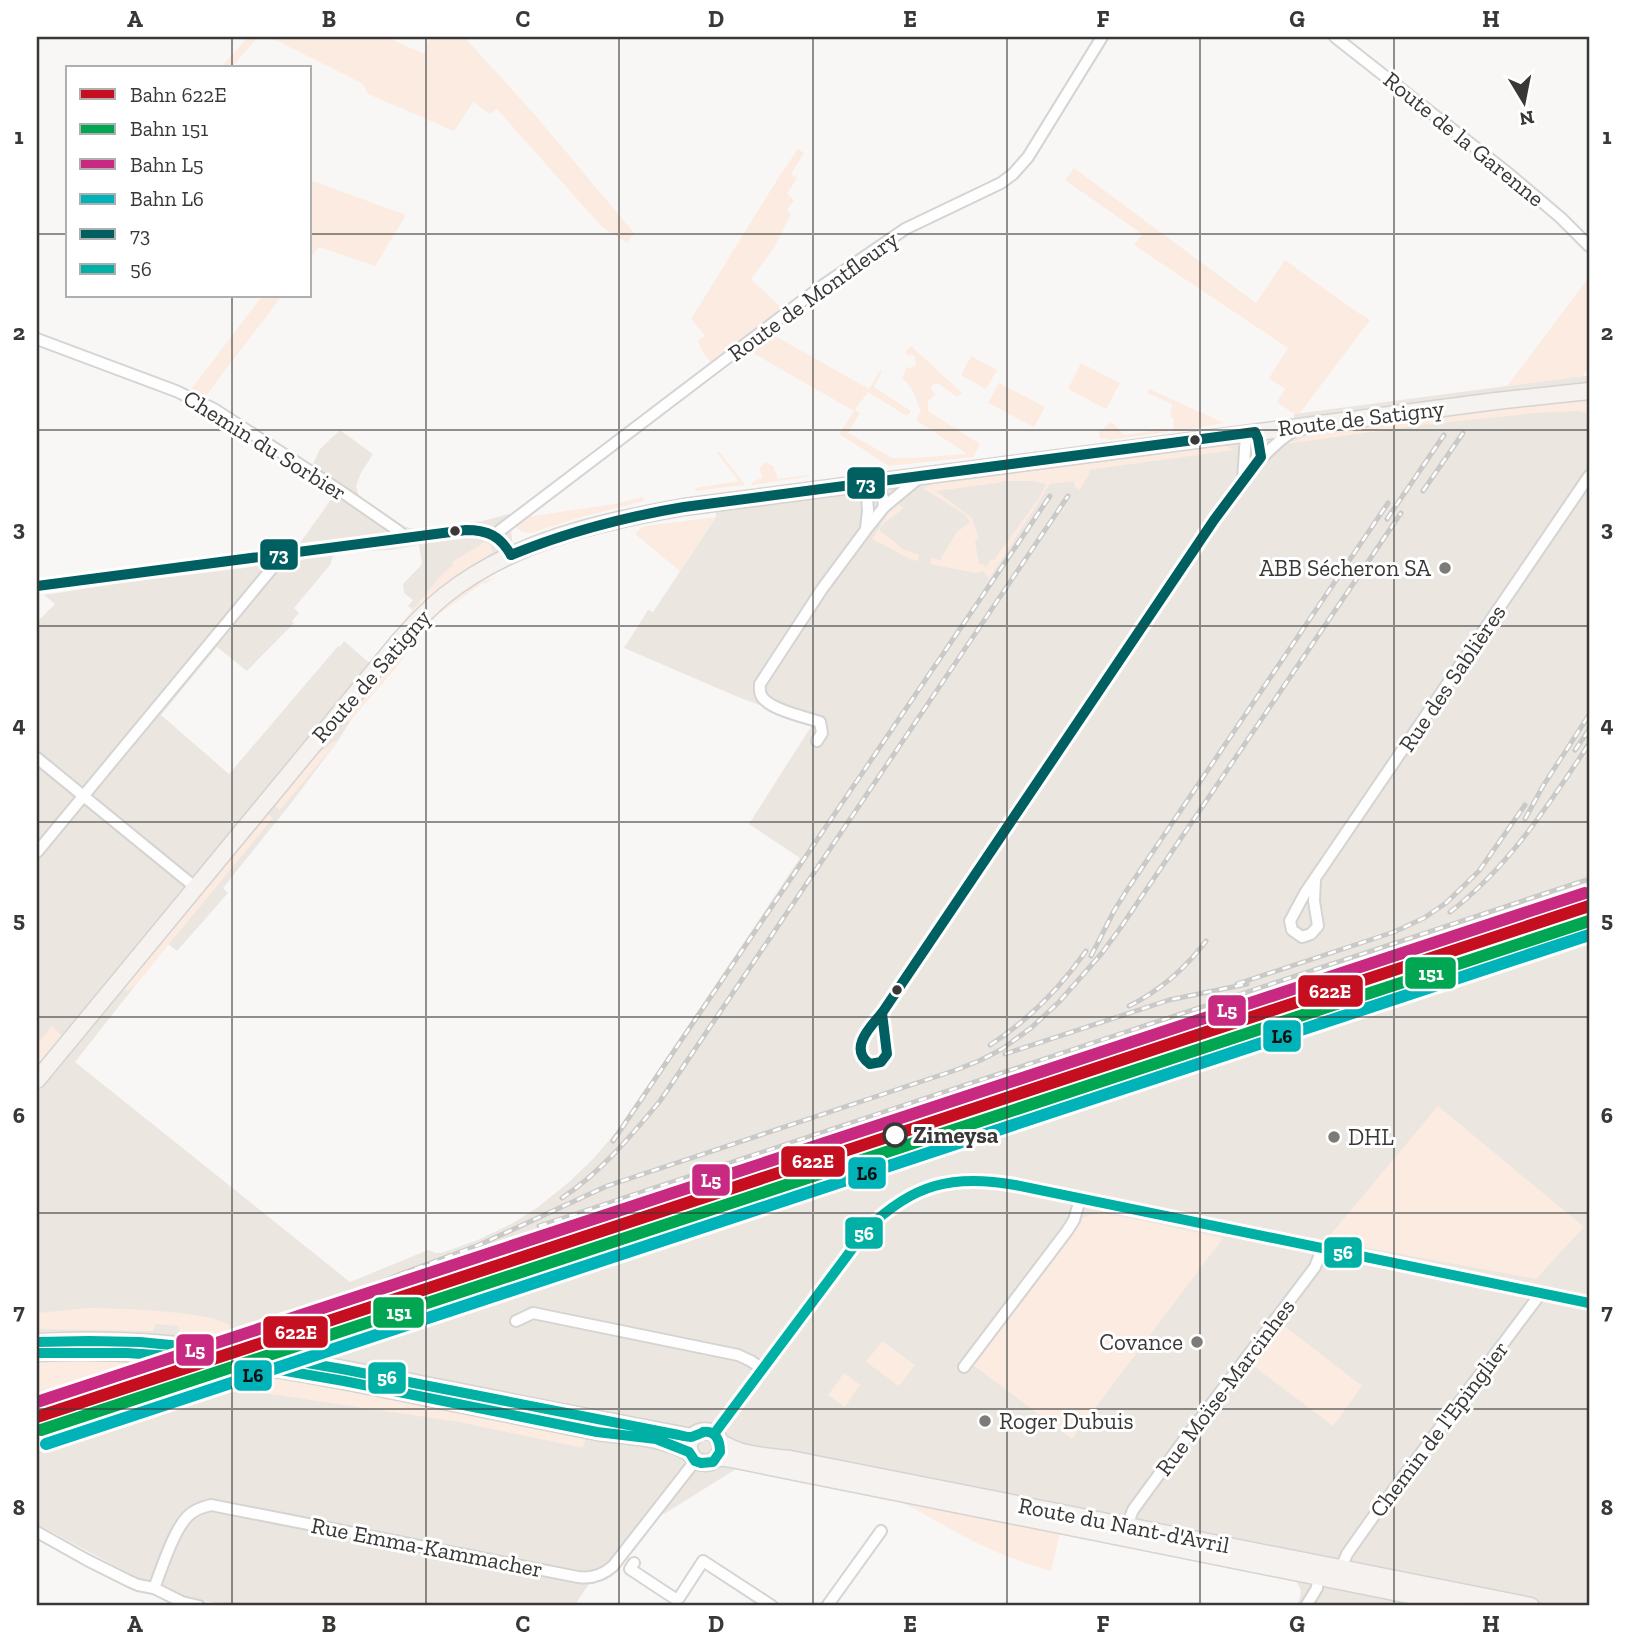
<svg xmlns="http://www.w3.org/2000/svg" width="1626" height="1643" font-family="'Zilla Slab',serif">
<rect width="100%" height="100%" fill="#f9f7f5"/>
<!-- built -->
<path fill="#ece6e1" d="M1583,376H1589V1606H1296L1299,1601L1301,1591L1297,1582L1292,1579L736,1469L664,1514H657L618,1571L606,1580L589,1584L574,1606H232L189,1598L130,1574L37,1524V622L55,604L44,595L127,582L244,568L287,561L335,494L308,475L320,449L340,430L373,454L361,473L356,486L359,497L401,525L410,528L420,529L482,521L509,514L513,547L422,618L408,606L413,600L404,593L403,584L422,564L419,545L390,550L334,553L330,565L294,608L299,613L292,621L294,623L247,671L217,647L161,715L229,774L338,646L340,647L344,641L387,678L357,711L337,742L292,802L223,888L228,893L177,951L168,944L75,1062L350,1282L428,1250L436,1253H441L478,1240L513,1223L538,1207L569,1182L594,1158L621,1126L800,858L749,824L812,725L738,697L624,648L648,610L653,612L716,517L715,497L1295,420L1294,414Z"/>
<!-- green -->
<g fill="#fcebe0" fill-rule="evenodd">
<path d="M248,37H258L231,68H220Z"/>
<path d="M269,37H386L424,54L430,37H468L467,40L536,116L634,233L627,243L601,226L497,109L490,114L473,102L454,131L368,94L363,84Z"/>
<path d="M798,149L804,153L791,174L797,178L787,194L794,200L787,210L791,214L774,248L751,279L784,310L711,363L702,351L698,340L705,336L691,319L782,172Z"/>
<path d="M1074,168L1256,303L1285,260L1351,308L1370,320L1300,413L1294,414L1277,402L1285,389L1269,378L1288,348L1134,245L1142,234L1065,180Z"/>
<path d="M310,180L406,215L375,266L319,247L310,259Z"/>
<path d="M1589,277V367L1583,376L1507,386Z"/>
<path d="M262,296H282L204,398L190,391Z"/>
<path d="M768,332L869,389L880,371L882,372L874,387L911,411L907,416L868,392L855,410L860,413L848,433L892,458H912L967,454L916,420L921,411C914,396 915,390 902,378L907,367L910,368L916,365L915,358L913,355H909L905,353L911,346L962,393L957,397L939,384L932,385L931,389L936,395L928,401V411L980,444L973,457L889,466L839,434L854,411L746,349Z"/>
<path d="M971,356L997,370L986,389L962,376V373Z"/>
<path d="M1081,363L1120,383L1106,409L1068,389Z"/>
<path d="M999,383L1045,407L1034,427L988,403Z"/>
<path d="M1149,389L1224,423L1173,432L1174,419L1170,415L1172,404L1148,393Z"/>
<path d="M1583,401L1589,403V417L1586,413L1579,411L1537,413L1430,424L1286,444L1312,434L1555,402V404Z"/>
<path d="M1110,423H1113L1124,435L1167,429V432L1110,440L1100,438L1099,432Z"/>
<path d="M1221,446H1227L1234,450L1089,470V474L1080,490L1075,487L1074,481L1050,484L989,579L983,571L975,573L930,564L931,558L940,560L957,532L970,522L964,514L923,488L932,484ZM1002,481H1033L1046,484L1039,498L994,560L991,559L986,568L982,563L979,564L975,541L979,539L972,518L936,491L998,483Z"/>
<path d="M719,451L745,485L696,491L695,488L739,481L717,453Z"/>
<path d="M765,462L773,466L778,479L808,475L811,476L752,485L751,483L763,477L759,469Z"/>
<path d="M643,497L644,501L578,518L531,533L523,532L514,526L526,517L614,504Z"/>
<path d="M898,504L904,508L884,523L879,530L903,549L919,555L918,561L910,559L872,539L891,509Z"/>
<path d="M716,517L680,571L635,534L640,529L646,526Z"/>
<path d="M485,542L491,546L492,553L442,586L397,629L442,574L453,565L452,562Z"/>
<path d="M494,578L485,584L483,583L439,614L409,644L413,649L408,650L399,664L349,722L346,717C375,683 450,583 494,578Z"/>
<path d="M334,741L337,742L280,810L275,806L316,756Z"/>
<path d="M268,814L273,818L169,944L133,989L131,988L128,991L124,989Z"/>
<path d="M52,1026L62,1036L37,1066V1044Z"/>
<path d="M1438,1106L1584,1227L1536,1279L1326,1240Z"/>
<path d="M1100,1213L1119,1216L1223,1238L1072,1439L973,1365L1081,1219L1090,1215Z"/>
<path d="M89,1308C116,1308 213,1311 231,1326L228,1329L235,1334L221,1338L181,1335L178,1326L156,1324L153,1331L37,1329V1313Z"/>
<path d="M1282,1324L1362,1386L1333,1426L1252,1365Z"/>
<path d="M882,1341L915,1365L899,1386L866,1362Z"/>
<path d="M61,1360H119L120,1362H148L37,1392V1362Z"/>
<path d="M210,1366L303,1381L586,1438L583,1448L459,1422L263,1393L264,1384L203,1374L191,1378L192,1371Z"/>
<path d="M844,1373L860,1385L845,1407L828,1395Z"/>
<path d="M899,1502L1060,1533L1051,1571C1024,1563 998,1554 973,1541C947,1529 925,1512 899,1502Z"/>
</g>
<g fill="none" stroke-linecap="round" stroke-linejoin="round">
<defs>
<g id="street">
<path d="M1335,37L1509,174L1561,218L1589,246"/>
<path d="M37,339L176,391L214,409L342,492L397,530L406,538"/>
<path d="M877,481L883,498L884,507"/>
<path d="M1243,481L1246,434"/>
<path d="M866,528L868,511L866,483"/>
<path d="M494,535L822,286L905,229L1001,183L1013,174L1028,157L1102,37"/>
<path d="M37,586L466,530C490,529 499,534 511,555"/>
<path d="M817,741L822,733L820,722C805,717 767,709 761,695C759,690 760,689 760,684L822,589L865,531L884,507L920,477"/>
<path d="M37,758L195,887"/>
<path d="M37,852L278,561L281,554"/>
<path d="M1315,880L1314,901L1318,926L1311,934L1302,937L1292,930L1290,921L1305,893L1589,476"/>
<path d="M882,1013L887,1054L881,1062L870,1064C846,1053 871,1026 882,1013L1214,520C1239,487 1261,451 1296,429"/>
<path d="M516,1321L533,1313L738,1355L751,1361L762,1369"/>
<path d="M964,1367L1067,1231L1074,1220L1080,1199"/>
<path d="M714,1434L867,1229C896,1198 934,1178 978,1180C990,1180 1003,1183 1015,1185L1297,1244L1589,1303"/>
<path d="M1127,1525L1133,1510L1182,1443L1315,1267L1322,1249"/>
<path d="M37,1532L87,1560L129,1581L138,1585L154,1588L182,1602L199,1606"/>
<path d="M634,1563L630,1569L674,1598H679L703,1561L772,1606"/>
<path d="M1341,1568L1347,1554L1371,1520L1541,1293"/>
<path d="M154,1588C162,1568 173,1532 187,1517C193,1510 202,1507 211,1505L578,1577C592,1579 603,1575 613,1566L695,1461"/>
<path d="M827,1606L881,1531"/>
<path d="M1306,1606L1317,1588L1318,1578"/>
</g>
<g id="secondary">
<path d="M37,1080L398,642C412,626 427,610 444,596C513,541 599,522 684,507L1496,401L1589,391"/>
<path d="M37,1342C167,1334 289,1358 416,1383C491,1398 565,1413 640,1427C658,1430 675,1434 693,1437"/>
<path d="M37,1353C160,1347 269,1366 389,1390C459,1404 528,1418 597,1432C631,1437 659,1436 689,1452"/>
<circle cx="705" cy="1447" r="16"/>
<path d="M719,1441C741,1456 765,1456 790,1459L1531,1606"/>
<path d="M717,1458H726L1464,1606"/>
</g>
</defs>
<!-- street casing -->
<use href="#street" stroke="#d5d4d2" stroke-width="14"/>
<!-- secondary casing -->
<use href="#secondary" stroke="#d5d4d2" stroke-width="19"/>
<!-- street -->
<use href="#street" stroke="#fefefe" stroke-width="10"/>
<!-- secondary -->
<use href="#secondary" stroke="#f6f2ef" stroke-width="16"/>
<defs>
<g id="rail">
<path d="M1423,491L1463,433"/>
<path d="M1387,519L1444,435"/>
<path d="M1575,750L1589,730"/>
<path d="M1525,819L1543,786L1589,715"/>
<path d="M1450,912C1508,868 1549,804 1589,744"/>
<path d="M1091,956L1114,911L1127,890L1388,503"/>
<path d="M1237,984L1394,932L1424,918L1446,903L1479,871L1525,805"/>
<path d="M1129,1006C1161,990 1185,969 1206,941"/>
<path d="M990,1045C1029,1020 1060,988 1086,951"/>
<path d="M1005,1054L1169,1000L1247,984"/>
<path d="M613,1141L1050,496"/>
<path d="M562,1198C600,1173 631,1136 660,1101L1068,496"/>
<path d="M539,1226L1589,879"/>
<path d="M37,1397L127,1375L301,1317L398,1275L479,1245L607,1186L956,1070L981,1060L1002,1049L1031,1028L1059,1002L1102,953L1121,927L1401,513"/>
</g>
</defs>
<!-- rail casing -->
<use href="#rail" stroke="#c9c9c8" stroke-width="5"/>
<!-- rail -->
<use href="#rail" stroke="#fff" stroke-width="2.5" stroke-dasharray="8" stroke-linecap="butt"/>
<defs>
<g id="bus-1">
<path d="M511,555C567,532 624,517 684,507L1255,432L1258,439L1261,457L1214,520L882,1013"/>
<path d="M37,586L466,530C488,530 500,536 511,555"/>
<path d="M882,1013L887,1054L881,1062L870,1064C848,1049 870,1027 882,1013Z"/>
</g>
<g id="bus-2">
<path d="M37,1342L89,1341L140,1342L242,1352L342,1369L679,1435C683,1436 687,1437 691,1437C692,1437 702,1433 703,1432C716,1430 720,1441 720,1452L713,1462L701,1463L695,1461L689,1452L656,1439L597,1432L344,1381L257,1366L171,1356L127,1353H37"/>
<path d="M714,1434L867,1229C913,1184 952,1174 1015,1185L1589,1303"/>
</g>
</defs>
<!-- bus-1 casing -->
<use href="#bus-1" stroke="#fff" stroke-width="16"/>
<!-- bus-2 casing -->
<use href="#bus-2" stroke="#fff" stroke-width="16"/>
<!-- bus-1 -->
<use href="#bus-1" stroke="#005f61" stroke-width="10"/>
<!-- bus-2 -->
<use href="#bus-2" stroke="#00b0a4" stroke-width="10"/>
<defs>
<path id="rail-1" d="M37,1417L1589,906"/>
<path id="rail-2" d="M41,1430L1589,921"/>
<path id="rail-3" d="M37,1402L1585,893"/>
<path id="rail-4" d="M46,1444L1589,935"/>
</defs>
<!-- rail-1 casing -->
<use href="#rail-1" stroke="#fff" stroke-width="18"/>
<!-- rail-2 casing -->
<use href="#rail-2" stroke="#fff" stroke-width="18"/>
<!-- rail-3 casing -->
<use href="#rail-3" stroke="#fff" stroke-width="18"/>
<!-- rail-4 casing -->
<use href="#rail-4" stroke="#fff" stroke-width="18"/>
<!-- rail-1 -->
<use href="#rail-1" stroke="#c50e1f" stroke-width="12"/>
<!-- rail-2 -->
<use href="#rail-2" stroke="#00a651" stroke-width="12"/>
<!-- rail-3 -->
<use href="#rail-3" stroke="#c72a80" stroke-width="12"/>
<!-- rail-4 -->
<use href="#rail-4" stroke="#00b3b9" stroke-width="12"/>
</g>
<!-- grid -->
<path fill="none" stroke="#393837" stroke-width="2" stroke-opacity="0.55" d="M232,37V68M426,37V1606M619,37V1606M813,37V1606M1007,37V1606M1200,37V1606M1394,37V1606M37,234H68M310,234H1589M232,296V1606M37,430H1589M37,626H1589M37,822H1589M37,1017H1589M37,1213H1589M37,1409H1589"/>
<!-- markers -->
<g fill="#393837" stroke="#fff" stroke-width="2.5">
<circle cx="1195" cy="440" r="6"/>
<circle cx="455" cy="531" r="6"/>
<circle cx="897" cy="990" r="6"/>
</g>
<g fill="#7c7b7a" stroke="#fff" stroke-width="2.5">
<circle cx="1445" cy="568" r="7"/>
<circle cx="1334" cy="1137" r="7"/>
<circle cx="1197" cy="1342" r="7"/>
<circle cx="985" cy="1421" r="7"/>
</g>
<circle fill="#fff" stroke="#393837" stroke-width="3.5" cx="895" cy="1135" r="11"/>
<g text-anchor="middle" stroke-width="6" stroke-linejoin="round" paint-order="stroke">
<!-- street labels -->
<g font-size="23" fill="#393837" stroke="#fff">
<text transform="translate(1464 139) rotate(39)" y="8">Route de la Garenne</text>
<text transform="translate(813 296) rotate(-36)" y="8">Route de Montfleury</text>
<text transform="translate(1361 418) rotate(-7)" y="8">Route de Satigny</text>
<text transform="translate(265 445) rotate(32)" y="8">Chemin du Sorbier</text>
<text transform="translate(371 676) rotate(-49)" y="8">Route de Satigny</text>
<text transform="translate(1452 678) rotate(-56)" y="8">Rue des Sablières</text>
<text transform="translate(1225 1387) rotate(-53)" y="8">Rue Moïse-Marcinhes</text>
<text transform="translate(1439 1429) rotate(-53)" y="8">Chemin de l'Epinglier</text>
<text transform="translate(1124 1525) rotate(11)" y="8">Route du Nant-d'Avril</text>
<text transform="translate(427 1547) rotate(11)" y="8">Rue Emma-Kammacher</text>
</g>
<!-- poi labels -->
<g font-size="23" fill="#393837" stroke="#fff" text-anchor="end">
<text x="1431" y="576">ABB Sécheron SA</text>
<text x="1348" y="1145" text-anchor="start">DHL</text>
<text x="1183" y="1350">Covance</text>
<text x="999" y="1429" text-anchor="start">Roger Dubuis</text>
</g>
<!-- stop labels -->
<g font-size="23" font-weight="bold" fill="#393837" stroke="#fff" text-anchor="start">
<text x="913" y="1143">Zimeysa</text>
</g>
</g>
<g stroke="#fff" stroke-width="2.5">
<rect x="846" y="466" width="40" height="34" rx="7" fill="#005f61"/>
<rect x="259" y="538" width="40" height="33" rx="7" fill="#005f61"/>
<rect x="1404" y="956" width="53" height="34" rx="7" fill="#00a651"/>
<rect x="1297" y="974" width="67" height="34" rx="7" fill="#c50e1f"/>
<rect x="1207" y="994" width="40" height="33" rx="7" fill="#c72a80"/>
<rect x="1262" y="1019" width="40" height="34" rx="7" fill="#00b3b9"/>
<rect x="780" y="1145" width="66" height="33" rx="7" fill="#c50e1f"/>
<rect x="847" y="1156" width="40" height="34" rx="7" fill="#00b3b9"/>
<rect x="691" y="1163" width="40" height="34" rx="7" fill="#c72a80"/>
<rect x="844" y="1216" width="40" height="34" rx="7" fill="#00b0a4"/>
<rect x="1323" y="1236" width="40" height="33" rx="7" fill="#00b0a4"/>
<rect x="372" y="1296" width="53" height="33" rx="7" fill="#00a651"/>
<rect x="262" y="1315" width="67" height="34" rx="7" fill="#c50e1f"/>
<rect x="175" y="1333" width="40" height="34" rx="7" fill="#c72a80"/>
<rect x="233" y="1359" width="40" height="33" rx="7" fill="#00b3b9"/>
<rect x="367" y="1361" width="40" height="34" rx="7" fill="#00b0a4"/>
</g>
<g font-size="19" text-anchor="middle" font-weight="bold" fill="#fff">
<text x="866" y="490">73</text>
<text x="279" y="561">73</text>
<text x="1431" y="980">151</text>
<text x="1330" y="998">622E</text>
<text x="1227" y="1017">L5</text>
<text x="813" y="1168">622E</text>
<text x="711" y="1187">L5</text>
<text x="864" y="1240">56</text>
<text x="1343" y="1259">56</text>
<text x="399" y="1319">151</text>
<text x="296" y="1339">622E</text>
<text x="195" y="1357">L5</text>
<text x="387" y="1384">56</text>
</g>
<g font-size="19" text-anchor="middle" font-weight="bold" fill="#111">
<text x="1282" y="1043">L6</text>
<text x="867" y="1180">L6</text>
<text x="253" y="1382">L6</text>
</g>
<!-- border -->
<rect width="1626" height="1643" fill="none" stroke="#ffffff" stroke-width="77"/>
<!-- legend -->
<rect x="66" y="66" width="245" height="231" fill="#ffffff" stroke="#b0afaf" stroke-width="2"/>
<rect x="80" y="89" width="35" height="10" fill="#c50e1f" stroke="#b0afaf" stroke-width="2"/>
<text x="130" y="102" font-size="21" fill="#393837">Bahn 622E</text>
<rect x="80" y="124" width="35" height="10" fill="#00a651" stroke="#b0afaf" stroke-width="2"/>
<text x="130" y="136" font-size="21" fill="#393837">Bahn 151</text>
<rect x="80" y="159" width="35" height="10" fill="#c72a80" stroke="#b0afaf" stroke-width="2"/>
<text x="130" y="172" font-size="21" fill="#393837">Bahn L5</text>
<rect x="80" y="194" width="35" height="10" fill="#00b3b9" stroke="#b0afaf" stroke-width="2"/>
<text x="130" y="206" font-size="21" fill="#393837">Bahn L6</text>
<rect x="80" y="229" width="35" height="10" fill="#005f61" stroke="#b0afaf" stroke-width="2"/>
<text x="130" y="242" font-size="21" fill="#393837">73</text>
<rect x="80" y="264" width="35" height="10" fill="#00b0a4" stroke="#b0afaf" stroke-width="2"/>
<text x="130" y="276" font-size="21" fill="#393837">56</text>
<!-- north arrow -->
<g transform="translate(1524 102) rotate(170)" stroke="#ffffff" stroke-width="5" paint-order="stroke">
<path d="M0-5L12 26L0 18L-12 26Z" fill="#393837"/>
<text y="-10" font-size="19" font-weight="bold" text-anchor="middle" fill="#393837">N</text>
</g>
<rect x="38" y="38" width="1550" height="1566" fill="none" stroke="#393837" stroke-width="2.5"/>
<g font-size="23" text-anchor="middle" font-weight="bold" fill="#393837">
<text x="135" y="27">A</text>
<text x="329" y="27">B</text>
<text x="523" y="27">C</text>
<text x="716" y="27">D</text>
<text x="910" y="27">E</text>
<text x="1103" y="27">F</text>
<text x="1297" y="27">G</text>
<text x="1491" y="27">H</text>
<text x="19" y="144">1</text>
<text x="1607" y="144">1</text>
<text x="19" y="340">2</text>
<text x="1607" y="340">2</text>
<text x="19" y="536">3</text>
<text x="1607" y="536">3</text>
<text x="19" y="732">4</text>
<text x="1607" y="732">4</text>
<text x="19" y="927">5</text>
<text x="1607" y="927">5</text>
<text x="19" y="1123">6</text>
<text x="1607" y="1123">6</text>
<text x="19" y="1319">7</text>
<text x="1607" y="1319">7</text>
<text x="19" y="1515">8</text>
<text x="1607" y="1515">8</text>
<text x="135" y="1632">A</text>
<text x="329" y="1632">B</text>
<text x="523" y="1632">C</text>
<text x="716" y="1632">D</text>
<text x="910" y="1632">E</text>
<text x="1103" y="1632">F</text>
<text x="1297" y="1632">G</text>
<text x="1491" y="1632">H</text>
</g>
</svg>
